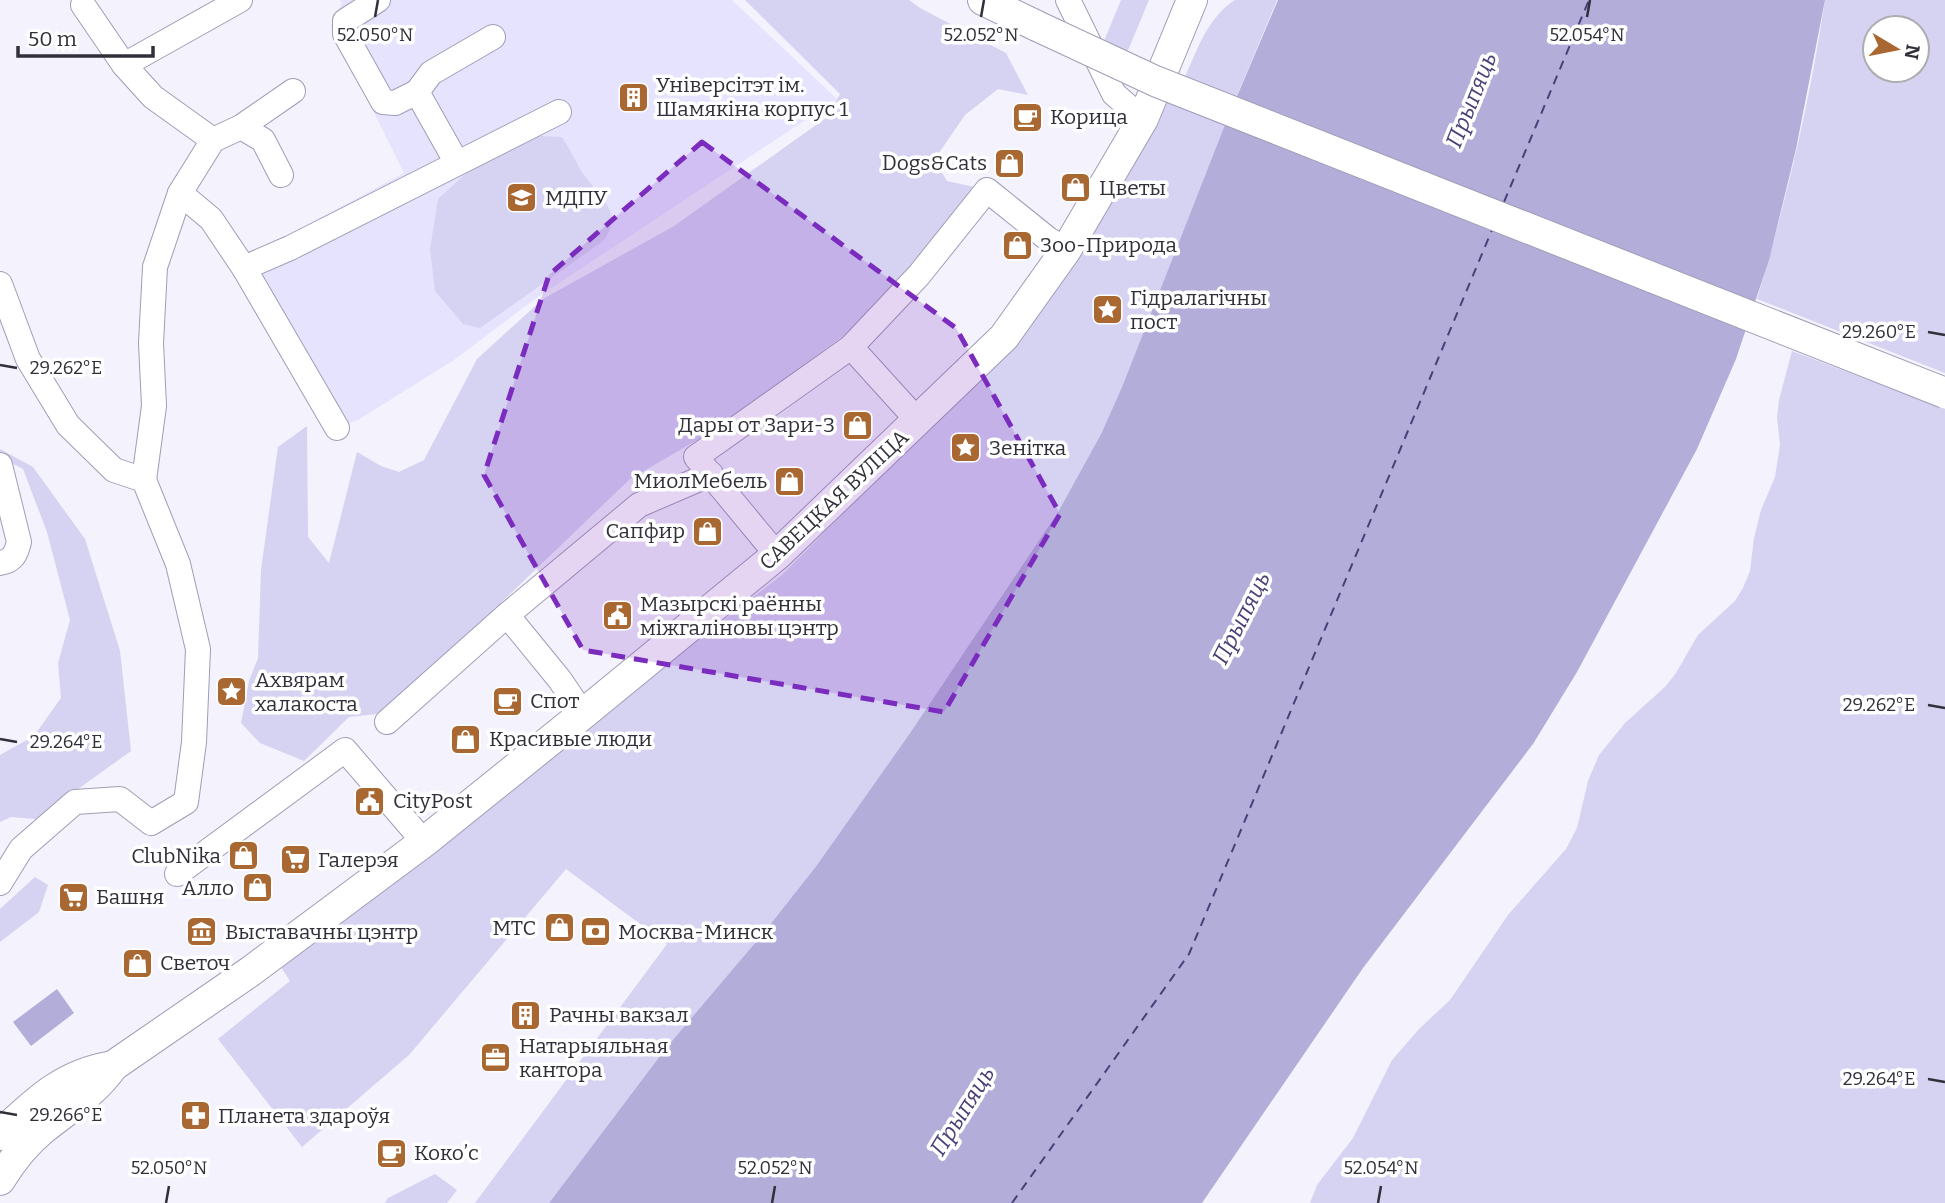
<svg xmlns="http://www.w3.org/2000/svg" width="1945" height="1203" font-family="Bitter,serif">
<rect width="100%" height="100%" fill="#f3f2fd"/>
<!-- built -->
<path fill="#e6e3ff" d="M340,0H732L837,99L535,299L454,360L358,420L337,428L244,268L309,224L404,173L331,26L342,3Z"/>
<!-- green -->
<g fill="#d5d2f2" fill-rule="evenodd">
<path d="M745,0H909L920,8L1006,53L1028,95L998,89L965,115L934,160L947,181L979,188L913,269L843,336L711,432L630,479L386,713L349,717L304,761L260,743L241,723L249,681L258,658L261,570L278,447L307,426L308,537L329,563L357,452L381,466L399,472L424,460L477,359L543,299L674,226L826,118L840,94Z"/>
<path d="M1121,0H1149L1126,55L1102,46Z"/>
<path d="M1235,0H1277L1235,100L1185,77C1197,50 1208,17 1235,0Z"/>
<path d="M1825,0H1945V373L1757,299C1786,202 1810,101 1825,0ZM1875,28H1917V70H1875Z"/>
<path d="M1162,98L1226,122L1122,387L1101,434L1058,512L910,733L817,865L765,931L666,1048L549,1203H475L667,944L566,869L409,1055L302,1147L218,1039L290,981L279,964L783,574L1020,335L1094,232Z"/>
<path d="M540,136L562,137C570,149 576,163 584,175C600,197 625,214 603,241L480,328L463,324L435,291L430,249L438,199L484,157Z"/>
<path d="M1792,351L1945,409V1203H1310L1317,1185L1353,1138L1392,1060L1419,1029L1450,1000L1508,915L1566,849L1577,828L1588,781L1599,755L1625,723L1666,686L1676,673L1698,635L1735,601L1743,588L1750,571L1754,538L1761,510L1775,477L1780,445L1777,417L1779,400Z"/>
<path d="M0,449L33,467L85,539L120,651L131,751L36,819L11,817L0,822V755L34,736L61,698L58,663L70,620L47,532L23,469L0,457Z"/>
<path d="M35,877L48,885L39,912L0,942V909Z"/>
<path d="M435,1174L457,1190L447,1203H385L388,1198Z"/>
</g>
<!-- water -->
<g fill="#b3aed9">
<path d="M1278,0H1825L1796,149L1769,260L1736,359L1697,449L1577,672L1533,744L1363,968L1202,1203H549L666,1048L765,931L817,865L910,733L1058,512L1101,434L1122,387L1226,122Z"/>
<path d="M57,989L74,1013L31,1046L13,1022Z"/>
</g>
<g fill="none" stroke-linecap="round" stroke-linejoin="round">
<!-- ferry -->
<g stroke="#4a4078" stroke-width="2" stroke-dasharray="9 7" stroke-linecap="butt">
<path d="M1504,202L1589,0"/>
<path d="M1012,1203L1189,954L1492,230"/>
</g>
<defs>
<g id="minor">
<path d="M378,0L345,21V34L383,102L395,103L417,92L457,163"/>
<path d="M1068,0L1114,94L1143,119"/>
<path d="M83,5L124,65"/>
<path d="M417,92L431,73L493,37"/>
<path d="M241,127L263,140L281,175"/>
<path d="M213,140L241,127L293,91"/>
<path d="M180,193L211,219L244,268L337,428"/>
<path d="M244,268L290,248L559,112"/>
<path d="M0,284L28,359L68,425L114,470L144,480L178,564L198,649L194,742L186,802L151,823L120,799L75,802L21,849L0,883"/>
<path d="M918,421L851,347L919,275L987,190L1048,239L1066,250"/>
<path d="M0,465L19,542C16,554 13,561 0,563"/>
<path d="M144,480L154,406L151,343L155,267L180,193L213,140L153,97L124,65L240,0"/>
<path d="M777,555L696,457L851,347"/>
<path d="M583,714L560,680L507,615L639,505L711,474"/>
<path d="M387,722L507,615"/>
<path d="M177,874L345,750L424,842"/>
</g>
<g id="major">
<path d="M983,0L1037,26"/>
<path d="M0,1135C36,1101 63,1074 113,1066"/>
<path d="M0,1180C11,1162 26,1143 43,1129C68,1109 94,1093 113,1066L251,971L424,842L583,714L777,555L1004,337L1066,250L1143,119L1192,0"/>
</g>
</defs>
<!-- minor casing -->
<use href="#minor" stroke="#a09db6" stroke-width="26"/>
<!-- major casing -->
<use href="#major" stroke="#a09db6" stroke-width="32"/>
<!-- minor -->
<use href="#minor" stroke="#fff" stroke-width="24"/>
<!-- major -->
<use href="#major" stroke="#fff" stroke-width="30"/>
<defs>
<path id="major-bridge" d="M1037,26L1155,81L1945,393"/>
</defs>
<!-- major-bridge casing -->
<use href="#major-bridge" stroke="#a09db6" stroke-width="32" stroke-linecap="butt"/>
<!-- major-bridge -->
<use href="#major-bridge" stroke="#fff" stroke-width="30"/>
</g>
<!-- marked area -->
<path fill="#7b2cbf" fill-opacity="0.2" stroke="#7b2cbf" stroke-width="5" stroke-dasharray="14 9" stroke-linejoin="round" d="M702,142L956,328L1060,514L944,712L583,650L484,475L549,275Z"/>
<!-- ticks -->
<path fill="none" stroke="#31303a" stroke-width="2.5" d="M375,17L378,0M981,17L984,0M1587,17L1590,0M1928,332L1945,335M0,365L17,368M1928,705L1945,708M0,739L17,742M1928,1079L1945,1082M0,1112L17,1115M166,1203L169,1186M772,1203L775,1186M1378,1203L1381,1186"/>
<!-- icons -->
<defs>
<symbol id="building-square" viewBox="-11 -11 22 22"><rect x="-9" y="-9" width="18" height="18" rx="4" fill="#a96832" stroke="#fff"/><path d="M-4-6H4V6H1V3H-1V6H-4ZM-2.5-4.3h1.7v1.8h-1.7ZM.8-4.3h1.7v1.8H.8ZM-2.5-1h1.7V.8h-1.7ZM.8-1h1.7V.8H.8Z" fill="#fff"/></symbol>
<symbol id="cafe-square" viewBox="-11 -11 22 22"><rect x="-9" y="-9" width="18" height="18" rx="4" fill="#a96832" stroke="#fff"/><path d="M-5.5-4.5H6V0H3Q3 3.5 0 3.5H-2.5Q-5.5 3.5-5.5 0ZM3-3.2v2h1.7v-2ZM-6 4.5H4V6H-6Z" fill="#fff"/></symbol>
<symbol id="shop-square" viewBox="-11 -11 22 22"><rect x="-9" y="-9" width="18" height="18" rx="4" fill="#a96832" stroke="#fff"/><path d="M-5-2.5h2.3a2.7 3.5 0 0 1 5.4 0H5L5.5 6h-11ZM-1.5-2.5h3a1.5 2.3 0 0 0-3 0Z" fill="#fff"/></symbol>
<symbol id="university-square" viewBox="-11 -11 22 22"><rect x="-9" y="-9" width="18" height="18" rx="4" fill="#a96832" stroke="#fff"/><path d="M0-5L7-2L0 1L-7-2ZM-4 1L0 2.5L4 1V4Q0 6-4 4Z" fill="#fff"/></symbol>
<symbol id="sight-square" viewBox="-11 -11 22 22"><rect x="-9" y="-9" width="18" height="18" rx="4" fill="#a96832" stroke="#fff"/><path d="M0-6L1.8-2.2L6-1.7L2.9 1.2L3.7 5.4L0 3.3L-3.7 5.4L-2.9 1.2L-6-1.7L-1.8-2.2Z" fill="#fff"/></symbol>
<symbol id="civic-square" viewBox="-11 -11 22 22"><rect x="-9" y="-9" width="18" height="18" rx="4" fill="#a96832" stroke="#fff"/><path d="M-.6-6.5H3V-4.5H.6V-3L4-1V1h2V6H-6V1h2V-1L-.6-3ZM-1.2 2.5V6h2.4V2.5Z" fill="#fff"/></symbol>
<symbol id="supermarket-square" viewBox="-11 -11 22 22"><rect x="-9" y="-9" width="18" height="18" rx="4" fill="#a96832" stroke="#fff"/><path d="M-6-5.5h2.5l.6 2H6L4.5 2H-2.5L-4.4-4H-6ZM-1.5 3.2a1.3 1.3 0 1 0 .1 0ZM3 3.2a1.3 1.3 0 1 0 .1 0Z" fill="#fff"/></symbol>
<symbol id="museum-square" viewBox="-11 -11 22 22"><rect x="-9" y="-9" width="18" height="18" rx="4" fill="#a96832" stroke="#fff"/><path d="M0-6L6-3V-2H-6V-3ZM-5-1h2V3h-2ZM-1-1h2V3h-2ZM3-1h2V3H3ZM-6 4H6V6H-6Z" fill="#fff"/></symbol>
<symbol id="bank-square" viewBox="-11 -11 22 22"><rect x="-9" y="-9" width="18" height="18" rx="4" fill="#a96832" stroke="#fff"/><path d="M-6-4H6V4H-6ZM0-2.3a2.3 2.3 0 1 0 0 4.6a2.3 2.3 0 1 0 0-4.6Z" fill="#fff"/></symbol>
<symbol id="office-square" viewBox="-11 -11 22 22"><rect x="-9" y="-9" width="18" height="18" rx="4" fill="#a96832" stroke="#fff"/><path d="M-6-3h4V-5.5h4V-3h4V5H-6ZM-1-4.5V-3h2v-1.5ZM-6 0V1H6V0Z" fill="#fff"/></symbol>
<symbol id="pharmacy-square" viewBox="-11 -11 22 22"><rect x="-9" y="-9" width="18" height="18" rx="4" fill="#a96832" stroke="#fff"/><path d="M-2-6h4v4h4v4h-4v4h-4v-4h-4v-4h4Z" fill="#fff"/></symbol>
</defs>
<g fill-rule="evenodd">
<use href="#building-square" x="616" y="80" width="35" height="35"/>
<use href="#cafe-square" x="1010" y="100" width="35" height="35"/>
<use href="#shop-square" x="992" y="146" width="35" height="35"/>
<use href="#shop-square" x="1058" y="170" width="35" height="35"/>
<use href="#university-square" x="504" y="180" width="35" height="35"/>
<use href="#shop-square" x="1000" y="228" width="35" height="35"/>
<use href="#sight-square" x="1090" y="292" width="35" height="35"/>
<use href="#shop-square" x="840" y="408" width="35" height="35"/>
<use href="#sight-square" x="948" y="430" width="35" height="35"/>
<use href="#shop-square" x="772" y="464" width="35" height="35"/>
<use href="#shop-square" x="690" y="514" width="35" height="35"/>
<use href="#civic-square" x="600" y="598" width="35" height="35"/>
<use href="#sight-square" x="214" y="674" width="35" height="35"/>
<use href="#cafe-square" x="490" y="684" width="35" height="35"/>
<use href="#shop-square" x="448" y="722" width="35" height="35"/>
<use href="#civic-square" x="352" y="784" width="35" height="35"/>
<use href="#shop-square" x="226" y="838" width="35" height="35"/>
<use href="#supermarket-square" x="278" y="842" width="35" height="35"/>
<use href="#shop-square" x="240" y="870" width="35" height="35"/>
<use href="#supermarket-square" x="56" y="880" width="35" height="35"/>
<use href="#shop-square" x="542" y="910" width="35" height="35"/>
<use href="#museum-square" x="184" y="914" width="35" height="35"/>
<use href="#bank-square" x="578" y="914" width="35" height="35"/>
<use href="#shop-square" x="120" y="946" width="35" height="35"/>
<use href="#building-square" x="508" y="998" width="35" height="35"/>
<use href="#office-square" x="478" y="1040" width="35" height="35"/>
<use href="#pharmacy-square" x="178" y="1098" width="35" height="35"/>
<use href="#cafe-square" x="374" y="1136" width="35" height="35"/>
</g>
<g text-anchor="middle" stroke-width="7" stroke-linejoin="round" paint-order="stroke">
<!-- poi labels -->
<g font-size="21" fill="#31303a" stroke="#fff" text-anchor="start">
<text x="656" y="92">Універсітэт ім.<tspan x="656" dy="24">Шамякіна корпус 1</tspan></text>
<text x="1050" y="124">Корица</text>
<text x="987" y="170" text-anchor="end">Dogs&amp;Cats</text>
<text x="1099" y="195">Цветы</text>
<text x="545" y="205">МДПУ</text>
<text x="1040" y="252">Зоо-Природа</text>
<text x="1130" y="305">Гідралагічны<tspan x="1130" dy="24">пост</tspan></text>
<text x="835" y="432" text-anchor="end">Дары от Зари-3</text>
<text x="989" y="455">Зенітка</text>
<text x="767" y="488" text-anchor="end">МиолМебель</text>
<text x="685" y="538" text-anchor="end">Сапфир</text>
<text x="640" y="611">Мазырскі раённы<tspan x="640" dy="24">міжгаліновы цэнтр</tspan></text>
<text x="255" y="687">Ахвярам<tspan x="255" dy="24">халакоста</tspan></text>
<text x="530" y="708">Спот</text>
<text x="489" y="746">Красивые люди</text>
<text x="393" y="808">CityPost</text>
<text x="221" y="863" text-anchor="end">ClubNika</text>
<text x="318" y="867">Галерэя</text>
<text x="234" y="895" text-anchor="end">Алло</text>
<text x="96" y="904">Башня</text>
<text x="536" y="935" text-anchor="end">МТС</text>
<text x="225" y="939">Выставачны цэнтр</text>
<text x="618" y="939">Москва-Минск</text>
<text x="160" y="970">Светоч</text>
<text x="549" y="1022">Рачны вакзал</text>
<text x="519" y="1053">Натарыяльная<tspan x="519" dy="24">кантора</tspan></text>
<text x="218" y="1123">Планета здароўя</text>
<text x="414" y="1160">Кокоʼс</text>
</g>
<!-- street labels -->
<g font-size="21" fill="#31303a" stroke="#fff">
<text transform="translate(834 500) rotate(-43)" y="7">САВЕЦКАЯ ВУЛІЦА</text>
</g>
<!-- water labels -->
<g font-size="23" font-style="italic" fill="#4a4078" stroke="#fff">
<text transform="translate(1471 100) rotate(-68)" y="8">Прыпяць</text>
<text transform="translate(1241 618) rotate(-63)" y="8">Прыпяць</text>
<text transform="translate(962 1111) rotate(-58)" y="8">Прыпяць</text>
</g>
</g>
<g font-size="18" text-anchor="middle" fill="#31303a" stroke="#fff" stroke-width="7" stroke-linejoin="round" paint-order="stroke">
<text x="375" y="41">52.050°N</text>
<text x="981" y="41">52.052°N</text>
<text x="1587" y="41">52.054°N</text>
<text x="1879" y="338">29.260°E</text>
<text x="66" y="374">29.262°E</text>
<text x="1879" y="711">29.262°E</text>
<text x="66" y="748">29.264°E</text>
<text x="1879" y="1085">29.264°E</text>
<text x="66" y="1121">29.266°E</text>
<text x="169" y="1174">52.050°N</text>
<text x="775" y="1174">52.052°N</text>
<text x="1381" y="1174">52.054°N</text>
</g>
<!-- north arrow -->
<g transform="translate(1896 49) rotate(100)"><circle r="33" fill="#ffffff" stroke="#adacb0" stroke-width="2"/>
<path d="M0-5L12 26L0 18L-12 26Z" fill="#a96832"/>
<text y="-10" font-size="19" font-weight="bold" text-anchor="middle" fill="#31303a">N</text>
</g>
<!-- scale -->
<path d="M18 46v10h135v-10" fill="none" stroke="#31303a" stroke-width="3.5"/>
<text x="28" y="46" font-size="21" fill="#31303a" stroke="#ffffff" stroke-width="5" paint-order="stroke">50 m</text>
</svg>
